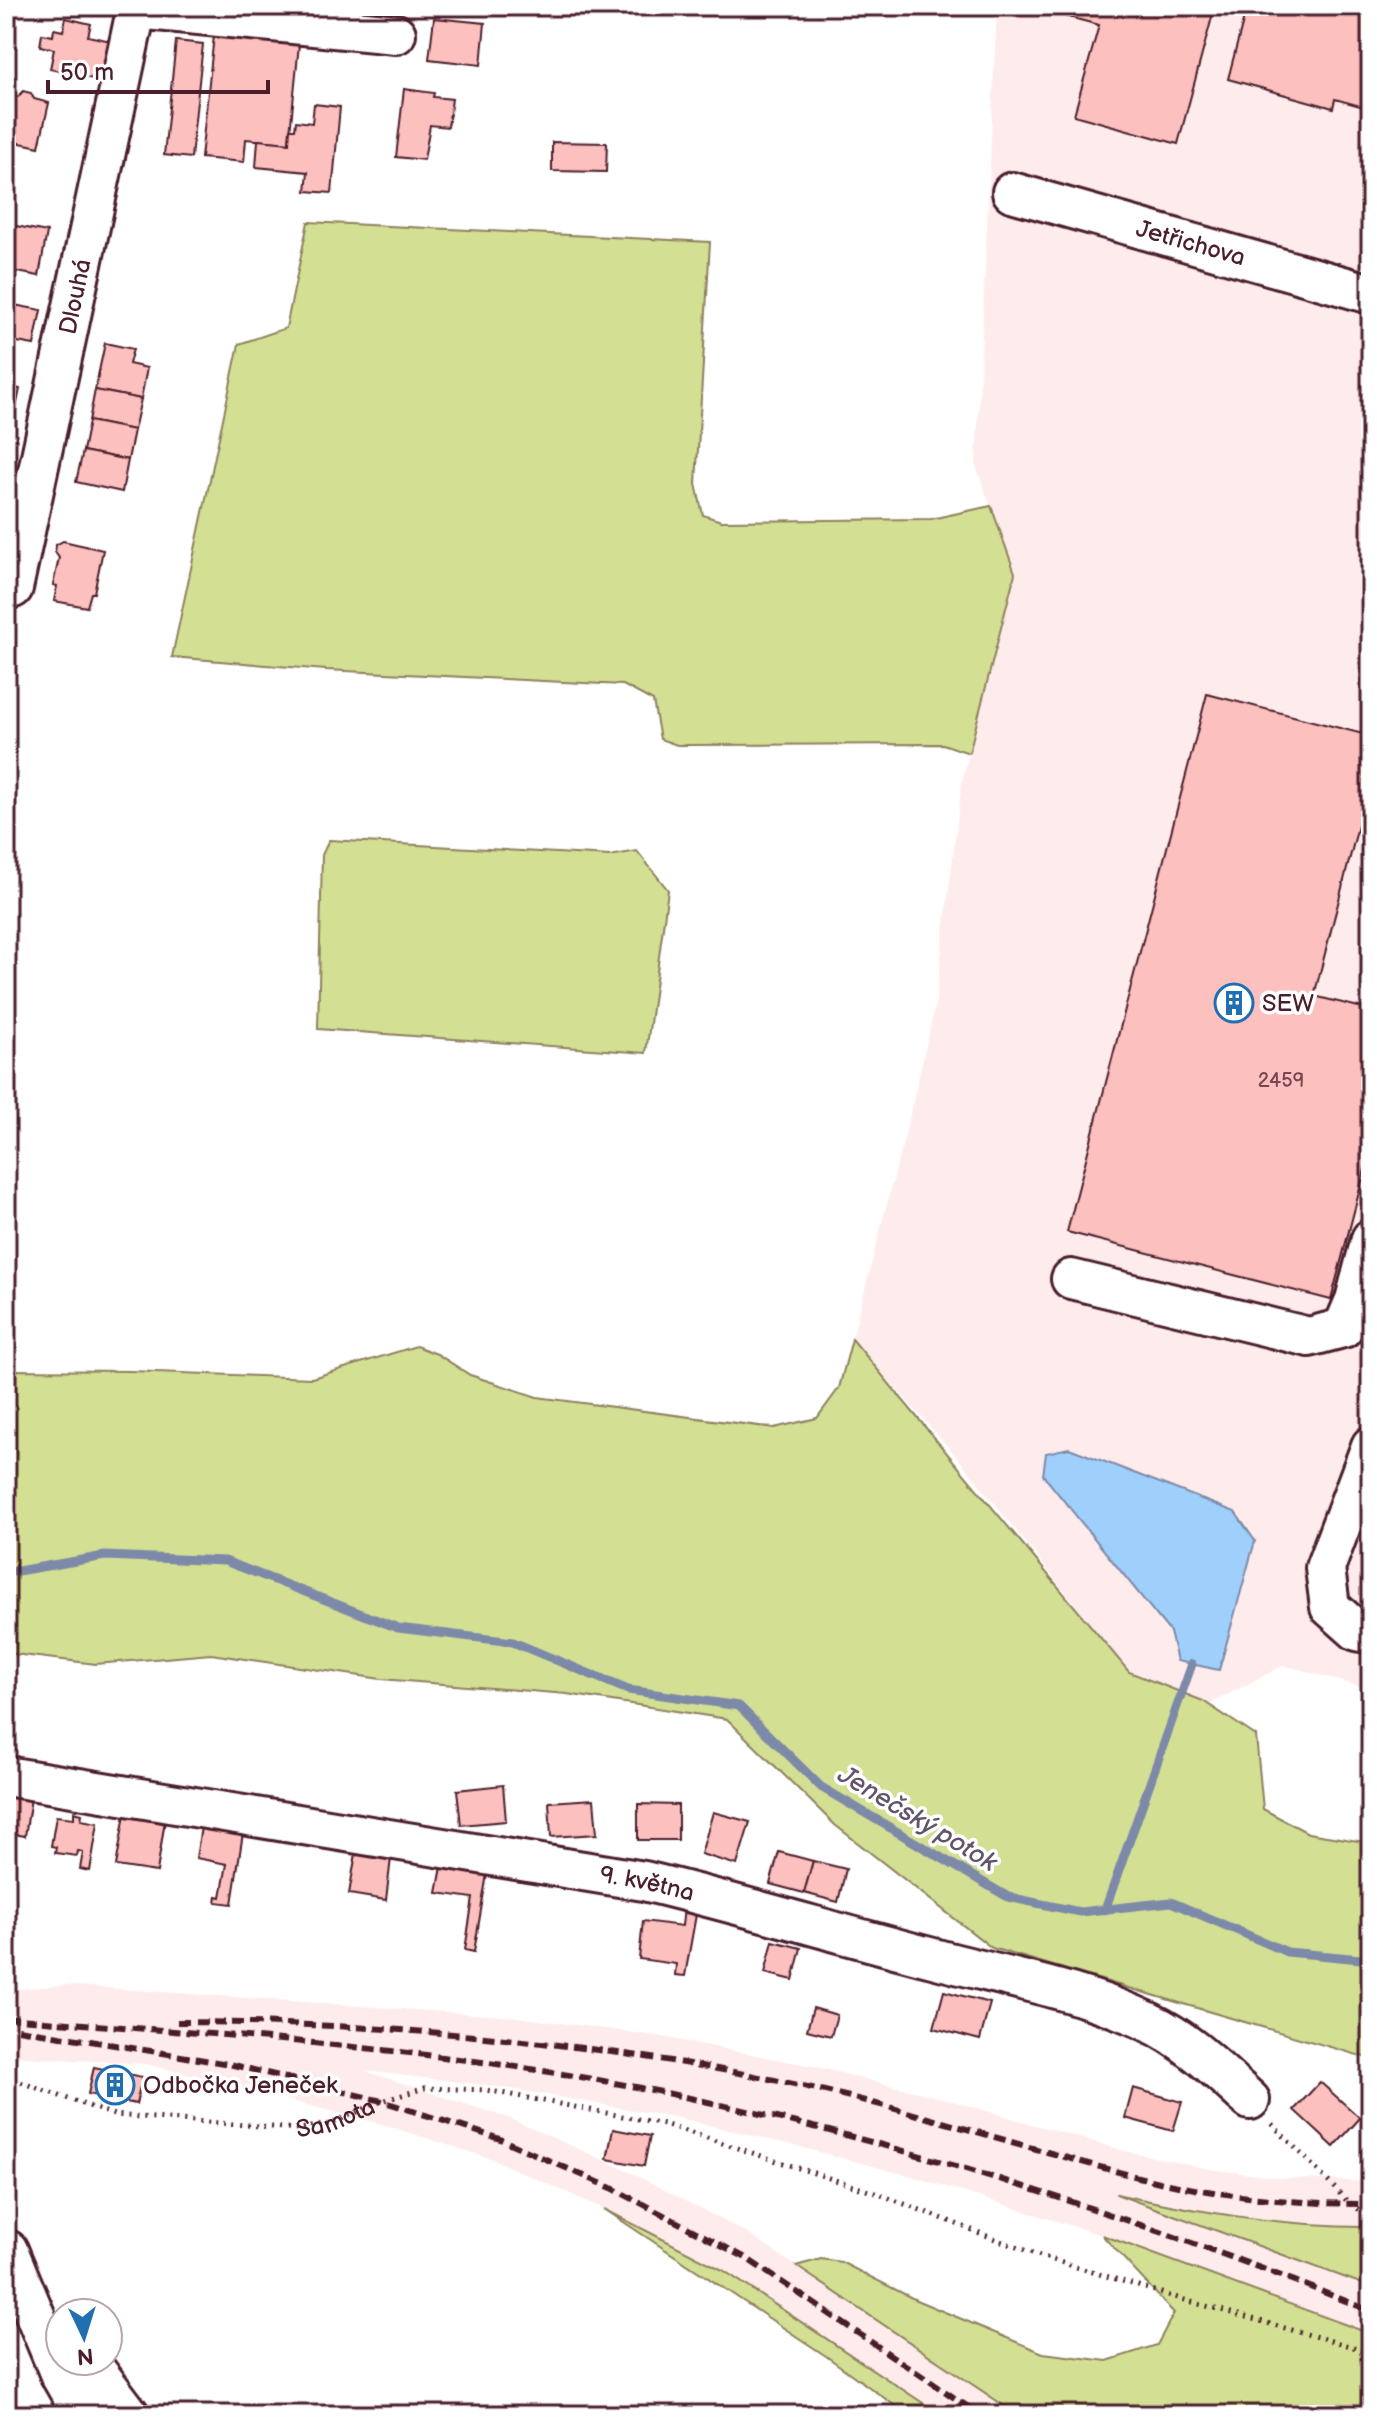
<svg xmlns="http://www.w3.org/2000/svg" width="1377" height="2421" font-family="'Balsamiq Sans',sans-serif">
<rect width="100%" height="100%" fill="#fff"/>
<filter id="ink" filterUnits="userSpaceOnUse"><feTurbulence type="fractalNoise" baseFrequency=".0125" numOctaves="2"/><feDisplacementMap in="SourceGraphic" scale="16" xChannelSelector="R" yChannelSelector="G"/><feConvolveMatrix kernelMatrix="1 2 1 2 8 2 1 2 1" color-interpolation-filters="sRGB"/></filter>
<g filter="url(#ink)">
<!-- built -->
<g fill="#feecec">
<path d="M997,6H1371V1690L1284,1665L1210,1704L1129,1672L963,1464L852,1339L906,1131L935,1007L962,781L1015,573L976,466Z"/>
<path d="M64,1985L516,2017L658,2036L817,2067L949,2100L1125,2151L1209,2169L1281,2178L1371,2182V2226L1276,2222L1201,2213L1124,2196L1371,2287V2334L1102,2235L914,2177L800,2147L679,2118L500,2087L365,2071L508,2118L624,2169L745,2232L1018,2415H941L723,2270L604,2209L492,2159L378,2123L146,2064L6,2056V1990Z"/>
</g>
<!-- green -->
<g fill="#d3e093" stroke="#8e805f" stroke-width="2">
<path d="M308,222L710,242L696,484L703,515L721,521L931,519L991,506L1015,573L969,753L943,744L677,745L660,739L653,701L623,685L326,670L172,657L239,344L286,328Z"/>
<path d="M329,840L610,856L637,851L668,890L646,1053L318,1029L322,855Z"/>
<path d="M852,1339L1129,1672L1203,1701L1256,1736L1263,1809L1308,1833L1371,1843V2059L992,1948L835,1825L727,1719L567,1694L381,1679L211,1654L96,1664L6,1653V1370L130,1371L312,1378L416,1346L437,1354L470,1375L537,1397L774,1428L817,1418L839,1388Z"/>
<path d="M1116,2194C1200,2212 1284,2227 1371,2226V2287Z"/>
<path d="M604,2209L723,2270L941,2415H908L826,2356Z"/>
<path d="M1102,2235L1371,2334V2415H1018L796,2266L821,2259L841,2262L916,2300L1043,2353L1107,2361L1157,2345L1174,2313Z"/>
</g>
<!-- water -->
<path fill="#9fd0fc" stroke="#7d89a8" stroke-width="2" d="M1069,1448L1235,1512L1255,1541L1219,1670L1177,1661L1170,1632L1043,1475L1046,1453Z"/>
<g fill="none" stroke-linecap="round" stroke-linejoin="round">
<!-- stream -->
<g stroke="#7d89a8" stroke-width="9">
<path d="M6,1573L105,1556L225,1561L398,1628L513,1642L628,1690L739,1706L821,1787L1008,1897L1080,1912L1171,1902L1287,1952L1371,1960"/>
<path d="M1105,1910L1192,1664"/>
</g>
</g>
<!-- building -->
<g fill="#fcc0be" stroke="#4a1f2b" stroke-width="2">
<path d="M1059,6H1215L1178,144L1074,115L1099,25L1057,14Z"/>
<path d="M1247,6H1371V109L1335,99L1333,108L1228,79Z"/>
<path d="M66,18L91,24L88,36L111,41L102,81L50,69L54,49L40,46L42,34L53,36L54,29L63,31Z"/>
<path d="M434,18L485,23L481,65L429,59Z"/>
<path d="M214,35L299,44L289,143L246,139L244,162L201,158Z"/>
<path d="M176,41L203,44L191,158L164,155Z"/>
<path d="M404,89L434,93L433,97L452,99L448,127L430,125L424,160L396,157Z"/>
<path d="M23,91L31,93L34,99L49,103L39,147L6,140V94L18,97Z"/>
<path d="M314,104L340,107L332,193L306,191L308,172L256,167L258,140L289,143L290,129H295L296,121L312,123Z"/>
<path d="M552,142L607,143L606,172L552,171Z"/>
<path d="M6,224L47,232L39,276L6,270Z"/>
<path d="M14,305L41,310L34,345L6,340Z"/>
<path d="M105,343L133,349L129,364L147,368L141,399L95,390Z"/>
<path d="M6,386L20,389L13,422L6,421Z"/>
<path d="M95,390L141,399L134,430L89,421Z"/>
<path d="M89,421L134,430L128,460L83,451Z"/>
<path d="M83,451L128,460L122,492L76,482Z"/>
<path d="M63,541L103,550L94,593H91L87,607L54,601L57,586L53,585L59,558L55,552L56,545Z"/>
<path d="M1207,694L1371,736V776L1314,996L1371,1010V1146L1331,1300L1067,1232Z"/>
<path d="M503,1785L506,1821L461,1825L457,1790Z"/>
<path d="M6,1794L31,1798L25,1836L8,1833L7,1840Z"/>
<path d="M594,1799L597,1834L551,1837L549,1802Z"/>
<path d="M638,1804L678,1805V1840H638Z"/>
<path d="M74,1812L82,1814L81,1820L98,1823L90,1871L80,1869L83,1852L78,1851L77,1856L55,1853L56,1847L51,1846L56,1816L74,1818Z"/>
<path d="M713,1812L750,1822L737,1865L701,1854Z"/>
<path d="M125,1814L165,1820L157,1872L116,1866Z"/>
<path d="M201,1827L243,1833L232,1904L216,1902L217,1896L221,1897L227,1864L196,1858Z"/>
<path d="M779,1852L813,1861L804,1893L770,1884Z"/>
<path d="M356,1853L391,1858L386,1900L349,1894Z"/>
<path d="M813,1861L846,1869L838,1902L804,1893Z"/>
<path d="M442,1867L487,1874L474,1952L465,1950L473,1898L437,1893Z"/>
<path d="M684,1907L697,1909L685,1976L675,1975L676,1964L639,1959L643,1921L682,1926Z"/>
<path d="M773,1941L801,1948L793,1980L765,1973Z"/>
<path d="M944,1991L990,2003L980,2040L934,2028Z"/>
<path d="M813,2008L837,2015L831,2036L807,2030Z"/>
<path d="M94,2067L142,2077L136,2104L88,2094Z"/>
<path d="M1320,2082L1360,2118L1334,2147L1294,2110Z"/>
<path d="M1133,2088L1182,2102L1173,2131L1125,2118Z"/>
<path d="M613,2129L650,2136L644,2166L607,2159Z"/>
</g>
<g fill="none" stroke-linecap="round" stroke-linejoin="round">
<defs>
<g id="minor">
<path d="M136,9L396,34"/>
<path id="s2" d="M1012,192L1371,294"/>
<path id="s3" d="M13,588L137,6"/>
<path d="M1071,1279L1309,1337L1343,1328L1355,1300L1371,1239"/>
<path d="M1371,1446L1325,1568L1330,1607L1357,1631L1371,1634"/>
<path id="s4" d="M6,1776L644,1881C741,1904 836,1933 933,1958C1004,1977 1081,1990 1149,2022C1188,2040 1218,2071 1250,2100"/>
<path d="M8,2250L60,2375L83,2415"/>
<path d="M89,2361L130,2415"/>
</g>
</defs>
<!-- minor casing -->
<use href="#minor" stroke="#4a1f2b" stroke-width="44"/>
<!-- path -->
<g stroke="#4a1f2b" stroke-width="5" stroke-dasharray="2 6" stroke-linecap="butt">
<path id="s1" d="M6,2077L114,2115L299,2129L330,2124L382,2101L425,2088L486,2090L664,2124L884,2196L1037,2255L1181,2299L1353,2347L1371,2355"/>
<path d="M1272,2124L1350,2204L1371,2217"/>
</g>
<!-- minor -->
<use href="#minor" stroke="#fff" stroke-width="38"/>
<!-- rail -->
<g stroke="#4a1f2b" stroke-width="6" stroke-dasharray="12 6" stroke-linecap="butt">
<path d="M6,2018C232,2036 462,2049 685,2097C919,2147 1149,2222 1371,2311"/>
<path d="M177,2022C390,2023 604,2042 812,2088C891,2106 969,2130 1047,2152C1100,2167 1153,2183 1207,2191C1261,2200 1316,2204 1371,2204"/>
<path d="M18,2029L229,2064L382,2101L500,2139L614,2189L746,2258L980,2415"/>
</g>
</g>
</g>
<!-- icons -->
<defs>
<symbol id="building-ring" viewBox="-11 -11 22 22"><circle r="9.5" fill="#fff" stroke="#1f6fb2" stroke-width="1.5"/><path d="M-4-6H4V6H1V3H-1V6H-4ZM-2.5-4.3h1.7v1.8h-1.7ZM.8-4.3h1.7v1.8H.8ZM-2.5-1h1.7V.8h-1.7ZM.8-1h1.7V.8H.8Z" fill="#1f6fb2"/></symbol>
</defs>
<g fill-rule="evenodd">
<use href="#building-ring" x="1212" y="981" width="44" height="44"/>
<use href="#building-ring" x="93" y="2063" width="44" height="44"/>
</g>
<g text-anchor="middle" stroke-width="7" stroke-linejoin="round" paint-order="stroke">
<!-- number labels -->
<g font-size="20" fill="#764750">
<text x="1281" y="1087">2459</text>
</g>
<!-- street labels -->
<g font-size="24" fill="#4a1f2b" stroke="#fff">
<text dy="8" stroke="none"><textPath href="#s2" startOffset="186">Jetřichova</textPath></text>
<text dy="8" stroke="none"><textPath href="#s3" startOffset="298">Dlouhá</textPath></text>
<text dy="8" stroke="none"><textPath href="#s4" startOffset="650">9. května</textPath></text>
<text dy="8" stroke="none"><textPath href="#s1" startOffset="338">Samota</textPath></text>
</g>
<!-- poi labels -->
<g font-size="24" fill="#4a1f2b" stroke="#fff" text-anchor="start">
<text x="1262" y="1011">SEW</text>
<text x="143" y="2093">Odbočka Jeneček</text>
</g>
<!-- water labels -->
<g font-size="26" font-style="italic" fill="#64546a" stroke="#fff">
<text transform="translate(918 1818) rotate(31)" y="9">Jenečský potok</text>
</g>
</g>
<!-- margin -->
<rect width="1377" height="2421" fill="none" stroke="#fff" stroke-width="32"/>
<rect x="16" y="16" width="1345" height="2389" fill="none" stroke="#4a1f2b" stroke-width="3" filter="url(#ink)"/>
<!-- north arrow -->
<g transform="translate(84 2337) rotate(176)"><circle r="38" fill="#ffffff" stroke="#b7a5aa" stroke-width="2"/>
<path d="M0-6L14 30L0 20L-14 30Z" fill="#1f6fb2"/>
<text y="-12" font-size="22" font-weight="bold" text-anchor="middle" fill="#4a1f2b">N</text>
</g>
<!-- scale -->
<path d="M48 80v12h220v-12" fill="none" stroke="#4a1f2b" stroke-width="4"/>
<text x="60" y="80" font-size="24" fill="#4a1f2b" stroke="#ffffff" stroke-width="6" paint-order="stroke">50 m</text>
</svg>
